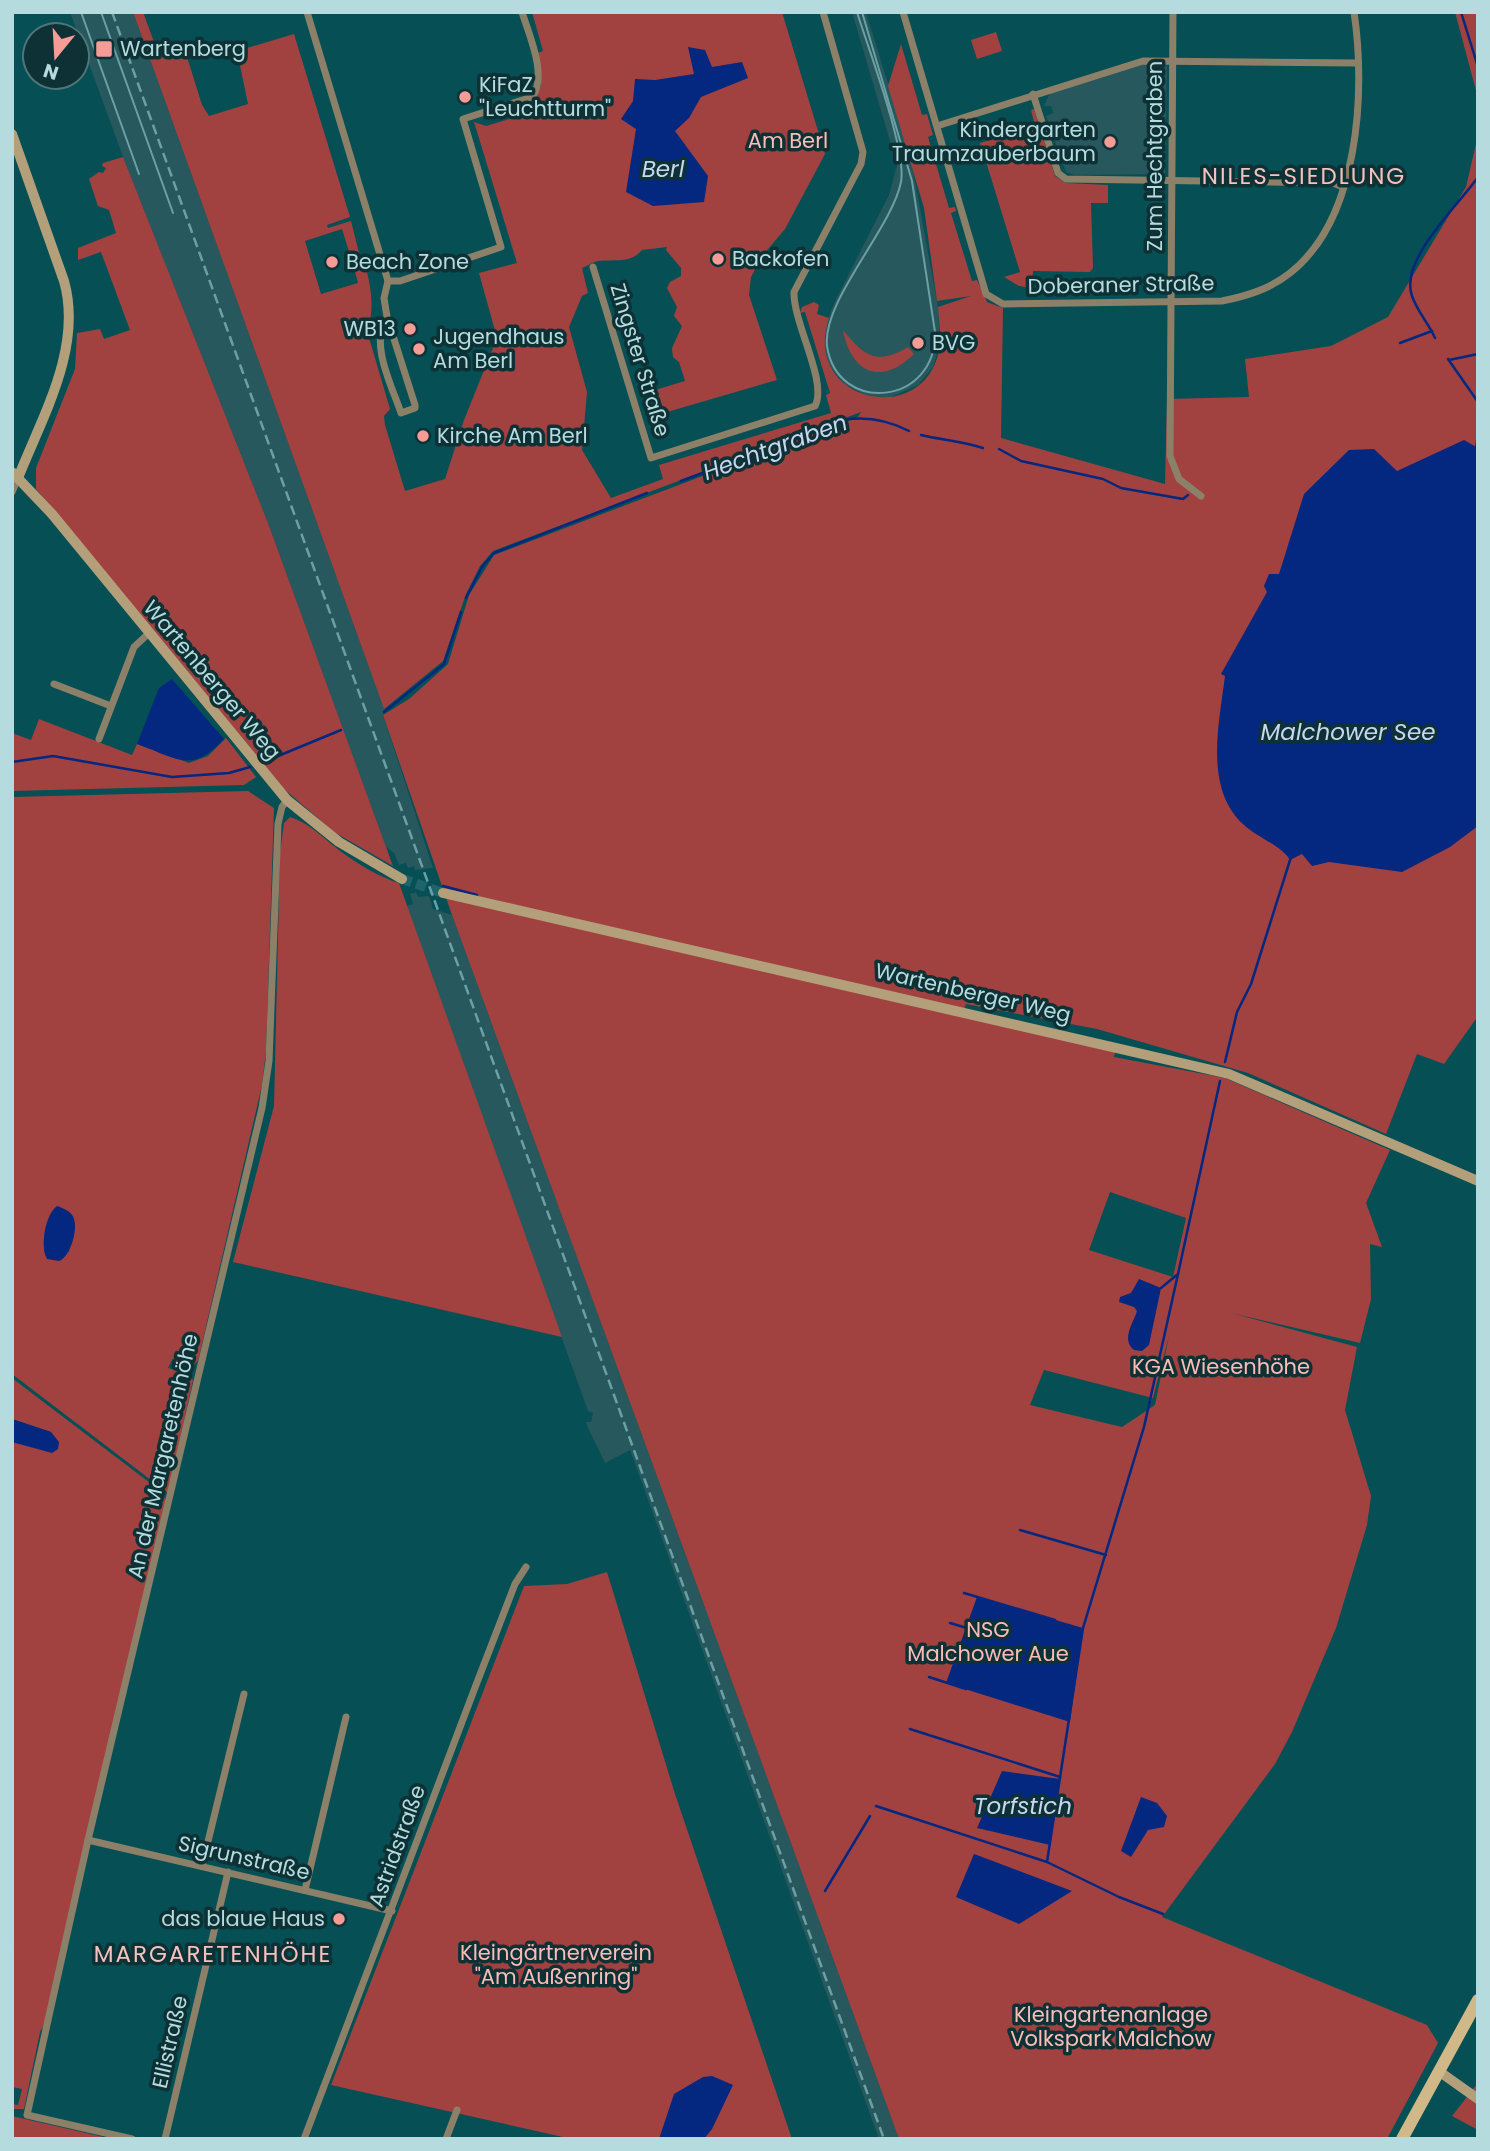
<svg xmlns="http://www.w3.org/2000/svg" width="1490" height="2151" font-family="Poppins,sans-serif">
<rect width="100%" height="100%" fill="#054f55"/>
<!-- built -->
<g fill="#26585d">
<path d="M70,12H133L384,709L383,715L433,868L415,870L414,866L408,868L406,863L399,865L394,853L386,847L268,523L126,165Z"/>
<path d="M852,12H866L911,159L938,307L940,345L933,367L918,385L889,398L869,397L844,384L829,366L823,346V333L834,303L889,195L897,165Z"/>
<path d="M1143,64L1167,66L1165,174L1074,175L1066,172L1046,116L1053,113L1051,106H1044L1050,93Z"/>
<path d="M416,892L418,897L429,896L433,909L452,915L899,2139H879L630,1450L605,1463L588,1428L586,1422H591L593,1413L588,1411L407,906L413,904L410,894Z"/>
</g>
<!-- green -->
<g fill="#a24240" fill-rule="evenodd">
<path d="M133,12H143L157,50L175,44L185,54L192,52L193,47L195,53L187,57L202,105L209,116L248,104L237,51L294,34L350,217L327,225L328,228L351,221L359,253L350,255L342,229L305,241L321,294L358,283L352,260L363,258C370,281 376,307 367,331L390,409L384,416L385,425L405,491L445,479L464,420L497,338L479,273L517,263L474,122L486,126L532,112L531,102L541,86L538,53L543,51L532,12H782L825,154L785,229L763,255L751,277L749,295L777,380L650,417V401L657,399L655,390L685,381L679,362L673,357L672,348L682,326L674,316L677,307L667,288L670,282L681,276V268L666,250L667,247L642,250C631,264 613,259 598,261C593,262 587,266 582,268L588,293L582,296L569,327L587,392L582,450L611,498L663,479L659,465L831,413L826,395L830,393L805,312L800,313L802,307L814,302L819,305L817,314L829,318C801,399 918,429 938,355C942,339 939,323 938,307L971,296L937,301L924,208L888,86L901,44L922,115L927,114L933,135L928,137L949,208L955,207L956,211L951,213L972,281L977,280L987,302L1003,308L1001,438L1165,484L1167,399L1249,397L1245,359L1331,346L1388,317L1466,187L1478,135V1016L1444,1064L1417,1054L1386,1134L1248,1073L1097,1029L966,1004L962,1017L1115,1052L1114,1057L1225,1078L1390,1150L1366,1203L1382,1247L1370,1244L1371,1299L1360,1343L1231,1313L1357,1347L1345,1410L1371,1496L1367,1525L1336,1628L1292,1732L1275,1764L1162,1917L1427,2025L1438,2043L1387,2139H899L452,915L383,715L409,699L448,664L469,595L494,555L858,417L861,412L493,551L480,566L466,594L443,661L384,709ZM1110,1192L1186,1218L1173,1277L1089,1250ZM1169,1336L1155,1405L1122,1427L1030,1405L1044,1370L1153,1398Z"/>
<path d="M1455,12H1478V98Z"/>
<path d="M996,32L1002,51L977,59L971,40Z"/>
<path d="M1034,109L1055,176L1066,183L1108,185V203H1091L1093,268L1090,272L1033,271L1032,288L1019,286L1004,277L1020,272L984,155H981L980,143L1035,126L1031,110Z"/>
<path d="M123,157L268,523L393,866L334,832L284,789L36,489V468L75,369L77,333L100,329L104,339L130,330L101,252L78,260V248L116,233L109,210L98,206L89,179L99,172L103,173L106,168L102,166L103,163Z"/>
<path d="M843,330C863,354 875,367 908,347L914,354C882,386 851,374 843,330Z"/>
<path d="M39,719L132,755L137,744L189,763L208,756L226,738L256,777L244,785L12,791V733L31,740Z"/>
<path d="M248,791L274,808L266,1051L262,1085L198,1361L191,1366L176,1362L173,1358L168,1368L188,1374L193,1380L168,1493L12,1374V797ZM74,1219L69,1252H44L45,1243Z"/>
<path d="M290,817C310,823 324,839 340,851C358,864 379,877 399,883L562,1337L233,1262L274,1106L280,851L284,823Z"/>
<path d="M12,1378L154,1486L166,1500L46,2021L40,2032L24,2109H12V2104L18,2105L22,2089L12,2087V1442L29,1446L51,1432L12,1419Z"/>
<path d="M607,1572L675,1794L792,2139H572L331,2085L524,1586L567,1584Z"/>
<path d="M1477,2084L1478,2085V2130L1452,2116Z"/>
<path d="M12,2116L112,2139H12Z"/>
</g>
<!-- water -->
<g fill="#042780">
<path d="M688,47L705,50L712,67L742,62L748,78L701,97L689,118L675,131L708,176L704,202L653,206L626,192L636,129L621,119L633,101L635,79L655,80L694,74Z"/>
<path d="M1464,440L1478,448V826L1450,847L1402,872L1329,862L1312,866L1302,854L1290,860C1280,844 1257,838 1243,824C1204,788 1219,724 1225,676L1221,674L1267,592L1264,586L1269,574H1279L1304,494L1349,450L1374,449L1397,471Z"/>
<path d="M172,679L224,739C191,775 177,758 137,744L159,688Z"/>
<path d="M57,1206C62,1208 69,1210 72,1215C80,1225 71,1257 59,1261L47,1259C40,1246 45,1215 57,1206Z"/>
<path d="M1139,1279L1161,1288L1149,1345L1142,1351L1134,1350C1121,1339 1133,1324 1137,1311L1134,1307L1119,1302L1120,1297L1131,1293Z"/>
<path d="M12,1419L51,1432L59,1442L58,1449L52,1453L12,1442Z"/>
<path d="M977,1597L1083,1628L1070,1722L946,1683Z"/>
<path d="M1002,1771L1060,1779L1050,1845L977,1828Z"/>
<path d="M1141,1797L1157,1803L1167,1816L1164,1827L1148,1830L1131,1857L1121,1851Z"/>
<path d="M974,1854L1072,1891L1019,1924L956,1897Z"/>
<path d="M712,2076L733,2085L712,2129L704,2139H659L674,2094L703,2077Z"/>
</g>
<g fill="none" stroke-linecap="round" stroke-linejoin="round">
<!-- stream -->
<g stroke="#042780" stroke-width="2.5">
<path d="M1461,12L1478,67"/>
<path d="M1435,338C1429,324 1417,311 1412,296C1399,260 1458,206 1478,177"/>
<path d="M1400,343L1432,331"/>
<path d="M1448,359L1478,402"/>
<path d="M1449,360L1478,354"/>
<path d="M921,435C942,440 962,441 983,448"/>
<path d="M999,449L1021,461L1103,479L1121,488L1183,499L1188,495"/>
<path d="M1476,450L1478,432"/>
<path d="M681,481L844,420C867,416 889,421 909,431"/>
<path d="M466,598L482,567L494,553L647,493"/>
<path d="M384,712L444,664L461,612"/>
<path d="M266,761L341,730"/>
<path d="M12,762L53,756L172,777L229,773L250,767"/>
<path d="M443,886L477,895"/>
<path d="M1225,1062L1237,1012L1251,984L1291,857"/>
<path d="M1161,1288L1178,1274L1220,1081"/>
<path d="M1020,1530L1106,1555"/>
<path d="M964,1593L1055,1620"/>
<path d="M950,1623L967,1628"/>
<path d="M929,1677L966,1689"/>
<path d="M910,1729L1060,1777"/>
<path d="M876,1806L1047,1862L1119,1897L1163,1914"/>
<path d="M1047,1862L1083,1628L1144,1427L1178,1274"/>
<path d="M825,1891L870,1816"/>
<path d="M12,1948L13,1947"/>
</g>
<!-- secondary-tunnel -->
<path stroke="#1f646a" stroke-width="10" stroke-dasharray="10 5" stroke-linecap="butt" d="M402,879L443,893"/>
<!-- street -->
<g stroke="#8c8069" stroke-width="7">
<path d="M307,12L388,281L384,298L387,317L415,405V408L401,413C392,386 369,343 387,317"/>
<path d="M903,12L986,294L1003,304L1222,301C1247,296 1270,289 1290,273C1359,219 1366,92 1354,12"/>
<path d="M1173,12L1170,456L1179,479L1201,496"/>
<path d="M1033,94L1058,173L1066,179L1333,183L1343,187"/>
<path d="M937,126L1143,61L1358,63"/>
<path d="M593,267L651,458L815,406C828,382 793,323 794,292L861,164L863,152L823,12"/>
<path d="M388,281H400L501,247L463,119L532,97C548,76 529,35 522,12"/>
<path d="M12,492L18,478"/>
<path d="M54,684L111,706"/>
<path d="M99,739L134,647L148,634"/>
<path d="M88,1840L392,1911"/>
<path d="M202,1866L244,1694"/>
<path d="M305,1890L346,1717"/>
<path d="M132,2139L27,2115L88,1840L262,1108L269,1061L278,824L282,807L287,800"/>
<path d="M165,2139L228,1872"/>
<path d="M304,2139L476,1685L515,1584L526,1567"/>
<path d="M446,2139L457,2110"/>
</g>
<!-- secondary -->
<g stroke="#b3a07b" stroke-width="10">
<path d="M12,134L64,281C83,348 42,417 18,478"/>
<path d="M12,472L52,514L287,800L339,842L402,879"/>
<path d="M443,893L1229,1074L1478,1181"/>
<path d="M1440,2072L1478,2099"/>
</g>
<!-- primary -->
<path stroke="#d1b889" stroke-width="12" d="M1402,2139L1478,2000"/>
<!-- tram -->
<g stroke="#6ba0a5" stroke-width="2">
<path d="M81,12L139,174"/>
<path d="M101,12L173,213"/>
<path d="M857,12C868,48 907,150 901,182C892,228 822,301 827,346C837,415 937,406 935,332L912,181L862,12"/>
</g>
<!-- rail -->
<path stroke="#6ba0a5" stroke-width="2.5" stroke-dasharray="10 5" stroke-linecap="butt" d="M112,12L884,2139"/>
</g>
<!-- markers -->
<g fill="#f59c96" stroke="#0d3134" stroke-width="2.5">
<rect x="95" y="40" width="18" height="18" rx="3.5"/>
<circle cx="465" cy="97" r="7"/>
<circle cx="1110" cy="142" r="7"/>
<circle cx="718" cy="259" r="7"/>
<circle cx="332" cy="262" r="7"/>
<circle cx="410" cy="329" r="7"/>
<circle cx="918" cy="343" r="7"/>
<circle cx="419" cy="349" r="7"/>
<circle cx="423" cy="436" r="7"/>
<circle cx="339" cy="1919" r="7"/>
</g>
<g text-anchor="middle" stroke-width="7" stroke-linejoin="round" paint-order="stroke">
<!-- poi labels -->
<g font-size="21" fill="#b5dbdf" stroke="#0d3134" text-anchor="start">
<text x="120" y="56">Wartenberg</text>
<text x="479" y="92">KiFaZ<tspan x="479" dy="24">"Leuchtturm"</tspan></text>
<text x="1096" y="137" text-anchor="end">Kindergarten<tspan x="1096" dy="24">Traumzauberbaum</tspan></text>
<text x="732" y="266">Backofen</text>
<text x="346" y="269">Beach Zone</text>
<text x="396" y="336" text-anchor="end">WB13</text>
<text x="433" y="344">Jugendhaus<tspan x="433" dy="24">Am Berl</tspan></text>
<text x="932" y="350">BVG</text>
<text x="437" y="443">Kirche Am Berl</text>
<text x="325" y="1926" text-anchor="end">das blaue Haus</text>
</g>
<!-- park labels -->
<g font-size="21" fill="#fbbcb7" stroke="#0d3134">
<text x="788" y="148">Am Berl</text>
<text x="1221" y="1374">KGA Wiesenhöhe</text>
<text x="988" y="1637">NSG<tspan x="988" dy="24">Malchower Aue</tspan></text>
<text x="556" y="1960">Kleingärtnerverein<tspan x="556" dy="24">"Am Außenring"</tspan></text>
<text x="1111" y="2022">Kleingartenanlage<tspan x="1111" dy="24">Volkspark Malchow</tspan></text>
</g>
<!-- street labels -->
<g font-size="21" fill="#b5dbdf" stroke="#0d3134">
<text transform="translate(1155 156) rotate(-90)" y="7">Zum Hechtgraben</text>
<text transform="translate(1121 285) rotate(-1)" y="7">Doberaner Straße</text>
<text transform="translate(640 360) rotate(73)" y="7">Zingster Straße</text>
<text transform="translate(212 680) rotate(50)" y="7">Wartenberger Weg</text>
<text transform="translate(973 993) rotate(13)" y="7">Wartenberger Weg</text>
<text transform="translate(163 1456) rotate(-77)" y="7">An der Margaretenhöhe</text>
<text transform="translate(397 1846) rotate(-70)" y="7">Astridstraße</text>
<text transform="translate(244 1858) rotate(13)" y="7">Sigrunstraße</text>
<text transform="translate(170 2042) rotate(-77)" y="7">Ellistraße</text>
</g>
<!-- water labels -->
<g font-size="23" font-style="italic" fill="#c9d6ef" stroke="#0d3134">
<text x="663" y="177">Berl</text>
<text transform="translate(775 447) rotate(-20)" y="8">Hechtgraben</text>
<text x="1348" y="740">Malchower See</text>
<text x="1023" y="1814">Torfstich</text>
</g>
<!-- neighbourhood labels -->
<g font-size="23" letter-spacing="2" fill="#f6c2be" stroke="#0d3134">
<text x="1304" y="184">NILES-SIEDLUNG</text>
<text x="213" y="1962">MARGARETENHÖHE</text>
</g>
</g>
<!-- border -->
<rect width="1490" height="2151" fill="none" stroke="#b5dbdf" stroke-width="28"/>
<!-- north arrow -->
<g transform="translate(56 56) rotate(198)"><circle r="33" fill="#0d3134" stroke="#507578" stroke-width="2"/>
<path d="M0-5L12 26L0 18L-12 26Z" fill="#f59c96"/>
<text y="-10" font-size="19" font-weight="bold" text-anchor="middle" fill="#b5dbdf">N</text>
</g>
</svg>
